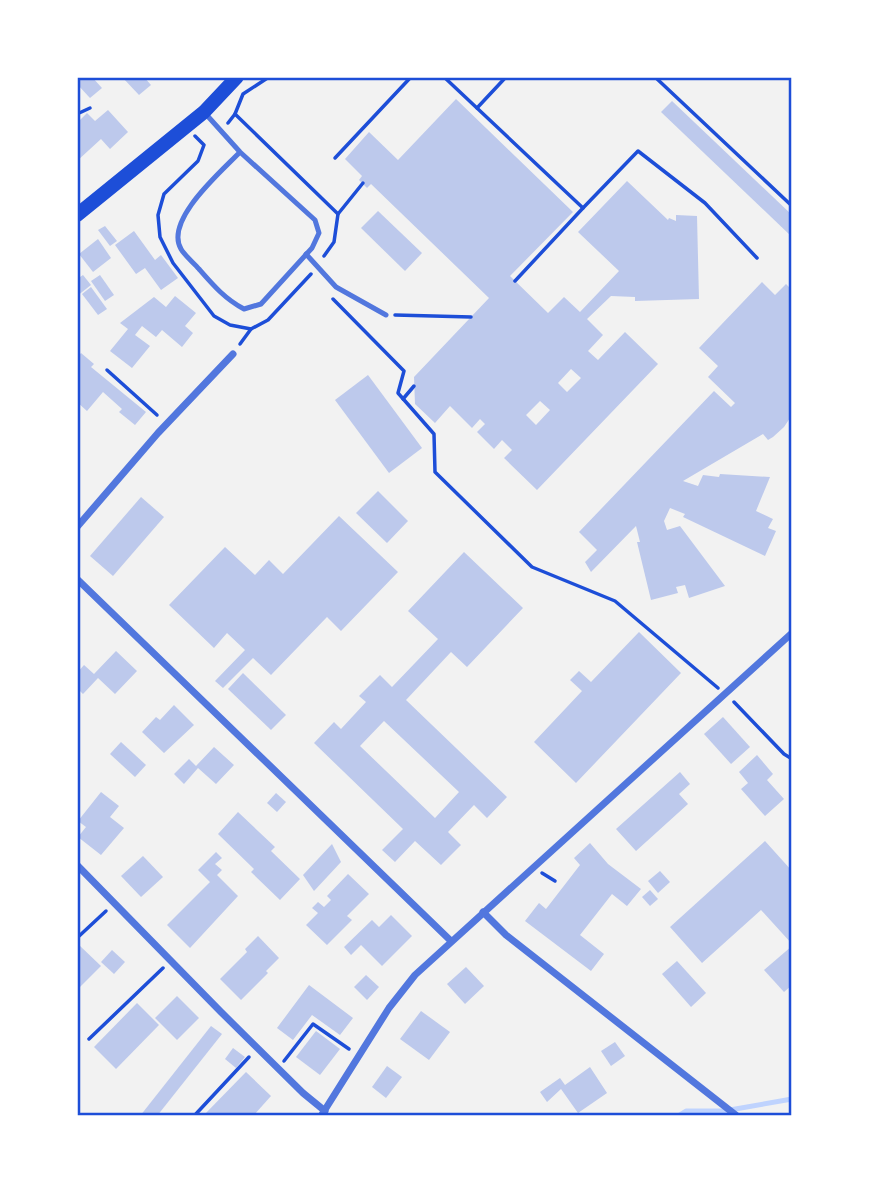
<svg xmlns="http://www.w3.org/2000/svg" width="869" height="1193" font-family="'Varela Round',sans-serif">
<rect width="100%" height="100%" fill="#f2f2f2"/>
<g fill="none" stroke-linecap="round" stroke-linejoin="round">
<!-- stream -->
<path stroke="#bfd3fe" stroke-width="5" d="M678,1116L686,1111H724L792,1099"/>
</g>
<!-- building -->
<g fill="#bdc9ec" fill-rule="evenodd">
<path d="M77,77H92L102,88L90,98L77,84Z"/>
<path d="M122,77H144L151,85L139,95Z"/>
<path d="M456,99L573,212L510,276L548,313L564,297L580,312L619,271L578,232L627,181L668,220L669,218L676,221V215L697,216L699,299L635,301V297L611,296L587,319L603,335L588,351L598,360L625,332L658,364L537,490L504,458L512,450L502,440L494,449L477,432L485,424L480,419L472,428L450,406L435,423L415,404L414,377L489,298L371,184L367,188L359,180L362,176L345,159L369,132L398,160ZM571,369L581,378L567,392L558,383ZM540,401L550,410L536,425L526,415Z"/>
<path d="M672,101L792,215V237L661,112Z"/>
<path d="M108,110L128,132L110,149L101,139L77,161V123L87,113L95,121Z"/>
<path d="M378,211L422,253L405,271L361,228Z"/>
<path d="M105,226L117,241L110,246L98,230Z"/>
<path d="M134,231L155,260L161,255L178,278L161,290L145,268L136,274L115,245Z"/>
<path d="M98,239L111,258L93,272L79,254Z"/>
<path d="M83,275L91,285L77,296V279Z"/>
<path d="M100,275L114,295L105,301L91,281Z"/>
<path d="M762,282L775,295L786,284L792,290V415L784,427L773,437L768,440L763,434L683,481L698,486L703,475L719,477L720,474L770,477L756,511L773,519L768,528L776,531L765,556L683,517L685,514L670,508L664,521L667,530L680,526L725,586L689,598L685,585L676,587L678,593L651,600L637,542H640L636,526L591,572L585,562L597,550L579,532L714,391L731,407L735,403L708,377L718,366L699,348Z"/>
<path d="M91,287L107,309L98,315L82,294Z"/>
<path d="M175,296L196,313L185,326L193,333L182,347L162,330L156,337L142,326L135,335L150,346L132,368L110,351L128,329L120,323L154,297L166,307Z"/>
<path d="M81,353L94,364L91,367L146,412L135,425L119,412L122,409L103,392L87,411L77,402V358Z"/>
<path d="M368,375L422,448L389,473L335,400Z"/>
<path d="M378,491L408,521L387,543L356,513Z"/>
<path d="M141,497L164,517L113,576L90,556Z"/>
<path d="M339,516L398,572L341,631L327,617L271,675L253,658L223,688L215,681L245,650L227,633L214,648L169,605L225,547L255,575L269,560L283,574Z"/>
<path d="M464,552L523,608L467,667L451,652L406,700L507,797L487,818L474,805L448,832L461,845L441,865L415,841L395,862L382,850L403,829L314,743L334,722L341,729L366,702L359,696L380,675L392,687L438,639L408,611ZM384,721L459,792L435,818L360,746Z"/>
<path d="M639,632L681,673L576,783L534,742L582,691L570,680L579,671L591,682Z"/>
<path d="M116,651L137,671L115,694L98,678L83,694L77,688V673L84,665L94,674Z"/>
<path d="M243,673L286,715L271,730L228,689Z"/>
<path d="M174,705L194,725L164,753L142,732L156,717L160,720Z"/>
<path d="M723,717L750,747L731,764L704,734Z"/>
<path d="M121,742L146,765L135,777L110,754Z"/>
<path d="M214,747L234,765L216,784L198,768L184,784L174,774L189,759L196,766Z"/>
<path d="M757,755L773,774L767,780L784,799L765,816L741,789L748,783L739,772Z"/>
<path d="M680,772L690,784L679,794L688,804L636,851L616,829Z"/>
<path d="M101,792L119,806L110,817L124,828L101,855L78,837L86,827L78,821Z"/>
<path d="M276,793L286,802L277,812L267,803Z"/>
<path d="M238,812L275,847L271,851L300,879L280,900L251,872L254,869L218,834Z"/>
<path d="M765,841L792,871V944L761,910L702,963L670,927Z"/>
<path d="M590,843L608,864L641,889L627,906L612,894L580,935L604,954L591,971L525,921L539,903L546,909L580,865L574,858Z"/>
<path d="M332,844L341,862L314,891L303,875Z"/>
<path d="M216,852L222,858L215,864L222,870L217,875L238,896L190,948L167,925L210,882L198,870Z"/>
<path d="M143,856L163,877L141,897L121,876Z"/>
<path d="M660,871L670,882L658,893L648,881Z"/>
<path d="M348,874L369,894L347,916L352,920L327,945L306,925L318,913L312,908L318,902L324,907L331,900L327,896Z"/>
<path d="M650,890L658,899L650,906L642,897Z"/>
<path d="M391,915L412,936L382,966L361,945L351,955L344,947L372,920L379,927Z"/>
<path d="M258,936L279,958L266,971L268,973L241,1000L220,979L247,952L245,949Z"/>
<path d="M79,945L101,966L77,990V947Z"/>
<path d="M792,946V985L784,992L764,970Z"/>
<path d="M112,950L125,962L114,974L101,962Z"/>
<path d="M677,961L706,993L691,1007L662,974Z"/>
<path d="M466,967L484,986L465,1004L447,984Z"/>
<path d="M366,975L379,987L367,1000L354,987Z"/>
<path d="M309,985L353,1018L340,1035L312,1015L293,1040L277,1028Z"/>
<path d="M177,996L199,1018L177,1040L155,1018Z"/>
<path d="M137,1003L159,1025L116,1069L94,1047Z"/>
<path d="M421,1011L450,1032L429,1060L400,1039Z"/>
<path d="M211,1026L222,1034L157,1116H140Z"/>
<path d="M316,1031L340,1049L320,1075L296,1057Z"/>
<path d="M615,1042L625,1056L611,1066L601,1051Z"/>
<path d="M233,1048L245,1057L236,1068L225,1059Z"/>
<path d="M387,1066L402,1077L386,1098L372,1087Z"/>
<path d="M590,1067L607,1093L578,1113L561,1089L547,1102L540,1092L560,1078L565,1085Z"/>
<path d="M246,1072L271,1096L253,1116H203Z"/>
</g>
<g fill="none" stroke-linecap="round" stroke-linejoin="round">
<!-- path -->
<g stroke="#1d4ed8" stroke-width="3.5">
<path d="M444,77L583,208L638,151L705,203L757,258"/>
<path d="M655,77L792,206"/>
<path d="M477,108L506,77"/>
<path d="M77,114L90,108"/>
<path d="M235,114L338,214L334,242L324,256"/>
<path d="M228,123L235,114L243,94L269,77"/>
<path d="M195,136L204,145L198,161L164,194L158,215L160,237L173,263L214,316L230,325L251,329L268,320L311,274"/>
<path d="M335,158L411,77"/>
<path d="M338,214L363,183"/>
<path d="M515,281L583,208"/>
<path d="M333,299L404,371L398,393L434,434L435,472L532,567L615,601L718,688"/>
<path d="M395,315L471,317"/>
<path d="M240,344L251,329"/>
<path d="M107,370L157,415"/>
<path d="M403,399L414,386"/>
<path d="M734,702L784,754L792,759"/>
<path d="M542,873L555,881"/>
<path d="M77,938L106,911"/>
<path d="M89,1039L163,968"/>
<path d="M284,1061L313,1024L349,1049"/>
<path d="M194,1116L249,1057"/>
</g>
<!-- service -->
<g stroke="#5277de" stroke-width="5">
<path d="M204,112L240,152L315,220L319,233L312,248L261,304L244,309C225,299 213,285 199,269C194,263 185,256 181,249C164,220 222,171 240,152"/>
<path d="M306,254L336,287L386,315"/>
</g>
<!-- minor -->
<g stroke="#5277de" stroke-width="7">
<path d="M77,527L158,433L233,354"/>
<path d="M77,579L451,941"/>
<path d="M77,865L221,1012L303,1093L325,1111"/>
<path d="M483,912L506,935L737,1116"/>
<path d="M321,1116L389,1008L415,975L792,633"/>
</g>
<!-- secondary -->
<path stroke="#1d4ed8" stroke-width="14" d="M77,215L204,112L237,77"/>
</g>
<!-- border -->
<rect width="869" height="1193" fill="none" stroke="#ffffff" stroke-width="158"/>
<rect x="79" y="79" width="711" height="1035" fill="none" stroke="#1d4ed8" stroke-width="2.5"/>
</svg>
